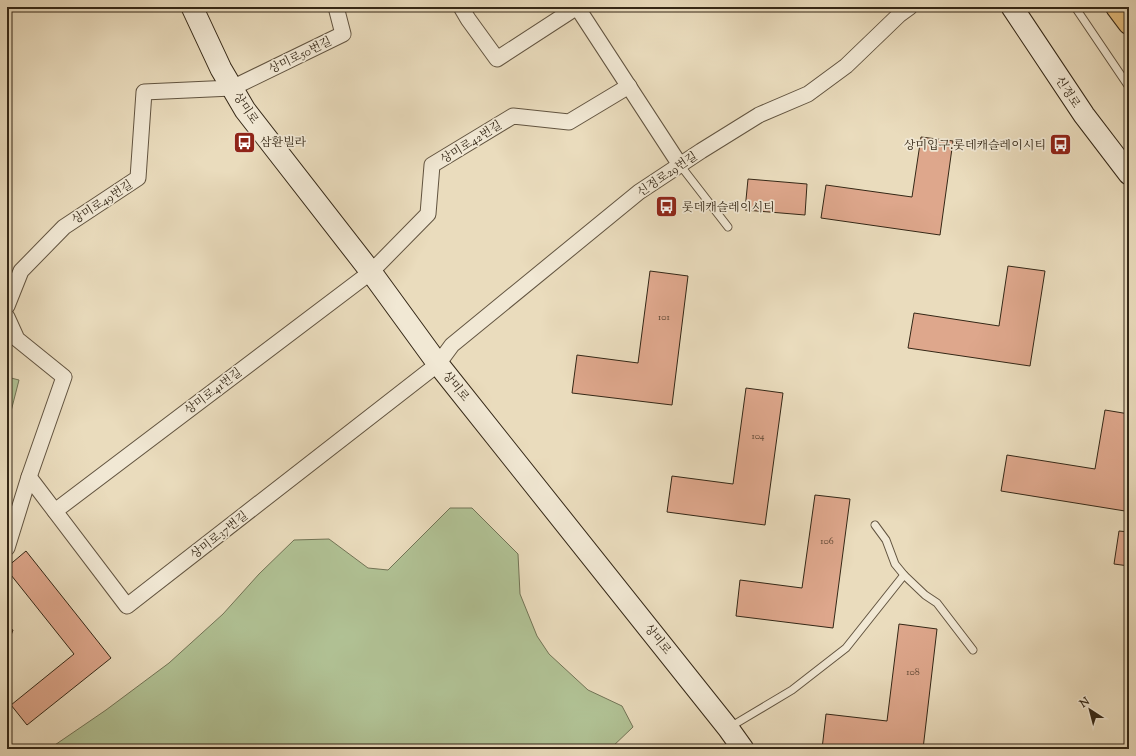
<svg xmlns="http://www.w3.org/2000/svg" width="1136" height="756" font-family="'Sorts Mill Goudy','Noto Serif KR',serif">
<rect width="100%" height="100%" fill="#eadcbd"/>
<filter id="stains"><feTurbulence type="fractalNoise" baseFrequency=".005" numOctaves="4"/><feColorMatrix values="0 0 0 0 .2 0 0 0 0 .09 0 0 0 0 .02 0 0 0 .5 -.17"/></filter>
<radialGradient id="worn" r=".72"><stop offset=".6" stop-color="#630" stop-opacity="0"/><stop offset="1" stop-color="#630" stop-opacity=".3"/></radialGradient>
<!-- green -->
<g fill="#b1c295" stroke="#727456">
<path d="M7,377L19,380L7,427Z"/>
<path d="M450,508H472L518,554L520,594L537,636L549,654L588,690L622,706L633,727L610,749H49L106,710L169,663L223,614L259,574L294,540L329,539L368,568L388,570Z"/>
</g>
<!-- building -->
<g fill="#dea78c" stroke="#342716">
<path d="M921,137L953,141L940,235L821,218L826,185L912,197Z"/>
<path d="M748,179L807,184L805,215L745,210Z"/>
<path d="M1008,266L1045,271L1030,366L908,348L914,313L999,326Z"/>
<path d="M650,271L688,276L672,405L572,393L577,355L638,363Z"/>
<path d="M746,388L783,393L765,525L667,512L672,476L733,484Z"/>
<path d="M1105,410L1129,414V487L1125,511L1001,491L1007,455L1095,469Z"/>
<path d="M815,495L850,499L833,628L736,616L740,580L802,588Z"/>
<path d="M1119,531L1129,532V566L1114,564Z"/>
<path d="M26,551L111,658L27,725L11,705L74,654L7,570V567Z"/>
<path d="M899,624L937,629L923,749H822L826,714L887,721Z"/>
<path d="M7,628L13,630L7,646Z"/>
</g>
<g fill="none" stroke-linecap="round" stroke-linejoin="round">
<defs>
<g id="lane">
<path d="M1075,7L1129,87"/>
<path d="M680,165L728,227"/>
<path d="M875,525L886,540L895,564L904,575L925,595L937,603L973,650"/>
<path d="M730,727L792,690L846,648L904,575"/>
</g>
<g id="street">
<path d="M461,7L468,19L497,59L577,7"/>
<path d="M577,7L680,165"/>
<path d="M7,306L21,271L64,227L138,178L144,92L232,88L343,34L336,7"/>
<path d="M7,317L17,339L64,377L29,477L7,548"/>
<path d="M29,477L127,606L438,364L452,345L639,192L701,151L759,115L808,94L846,66L899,15L910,7"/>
<path d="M55,511L371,272L428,214L432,165L513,116L569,122L629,86"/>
</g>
<g id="secondary">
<path d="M192,7L221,69L245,110L371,272L438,364L728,728L743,749"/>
<path d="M1012,7L1084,115L1129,174"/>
</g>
<path id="highway" d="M1117,7L1129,23"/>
</defs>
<!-- lane casing -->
<use href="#lane" stroke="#625440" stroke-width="9"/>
<!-- street casing -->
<use href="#street" stroke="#625440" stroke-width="17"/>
<!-- secondary casing -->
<use href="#secondary" stroke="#342716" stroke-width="23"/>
<!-- highway casing -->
<use href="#highway" stroke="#342716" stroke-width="24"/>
<!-- lane -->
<use href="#lane" stroke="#f1e8d4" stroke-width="7"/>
<!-- street -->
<use href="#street" stroke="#f1e8d4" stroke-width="15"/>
<!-- secondary -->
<use href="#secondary" stroke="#f1e8d4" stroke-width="21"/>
<!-- highway -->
<use href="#highway" stroke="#e5be7e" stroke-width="22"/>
</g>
<!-- icons -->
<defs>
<symbol id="bus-square" viewBox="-11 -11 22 22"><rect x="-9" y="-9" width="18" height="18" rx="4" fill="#8f2418" stroke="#f1e8d4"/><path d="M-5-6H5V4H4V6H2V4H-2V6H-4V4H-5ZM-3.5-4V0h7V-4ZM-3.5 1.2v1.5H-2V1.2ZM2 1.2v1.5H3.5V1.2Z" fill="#fff"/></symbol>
</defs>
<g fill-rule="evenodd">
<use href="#bus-square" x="232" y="130" width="25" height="25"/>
<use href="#bus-square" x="1048" y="132" width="25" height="25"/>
<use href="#bus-square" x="654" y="194" width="25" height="25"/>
</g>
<g text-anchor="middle" stroke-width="3.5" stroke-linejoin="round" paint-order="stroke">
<!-- number labels -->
<g font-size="10" fill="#5e4734">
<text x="664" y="320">101</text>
<text x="758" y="439">104</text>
<text x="827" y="544">106</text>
<text x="913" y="675">108</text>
</g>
<!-- street labels -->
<g font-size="12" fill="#342716" stroke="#f1e8d4">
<text transform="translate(300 55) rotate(-26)" y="4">상미로50번길</text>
<text transform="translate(1068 92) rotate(57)" y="4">신정로</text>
<text transform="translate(246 108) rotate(56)" y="4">상미로</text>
<text transform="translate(471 142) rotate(-32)" y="4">상미로42번길</text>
<text transform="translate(667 174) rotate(-34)" y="4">신정로29번길</text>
<text transform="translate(102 202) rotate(-33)" y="4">상미로49번길</text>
<text transform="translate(456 386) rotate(51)" y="4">상미로</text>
<text transform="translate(213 391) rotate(-37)" y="4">상미로41번길</text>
<text transform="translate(219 535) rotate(-38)" y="4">상미로37번길</text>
<text transform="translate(658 639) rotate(51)" y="4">상미로</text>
</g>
<!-- poi labels -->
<g font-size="12" fill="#342716" stroke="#f1e8d4" text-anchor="start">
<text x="260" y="146">삼환빌라</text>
<text x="1046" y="149" text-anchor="end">상미입구.롯데캐슬레이시티</text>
<text x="682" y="211">롯데캐슬레이시티</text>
</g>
</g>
<!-- margin -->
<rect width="1136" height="756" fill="none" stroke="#eadcbd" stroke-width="24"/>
<rect x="8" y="8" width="1120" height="740" fill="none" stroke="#342716" stroke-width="2"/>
<rect x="12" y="12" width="1112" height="732" fill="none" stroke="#342716"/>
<!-- north arrow -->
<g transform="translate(1090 710) rotate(324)" stroke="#f1e8d4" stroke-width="3" paint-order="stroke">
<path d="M0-3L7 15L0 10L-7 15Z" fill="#342716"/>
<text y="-6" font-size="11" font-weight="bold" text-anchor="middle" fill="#342716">N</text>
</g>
<rect width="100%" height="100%" filter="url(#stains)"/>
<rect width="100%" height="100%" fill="url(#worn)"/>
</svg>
